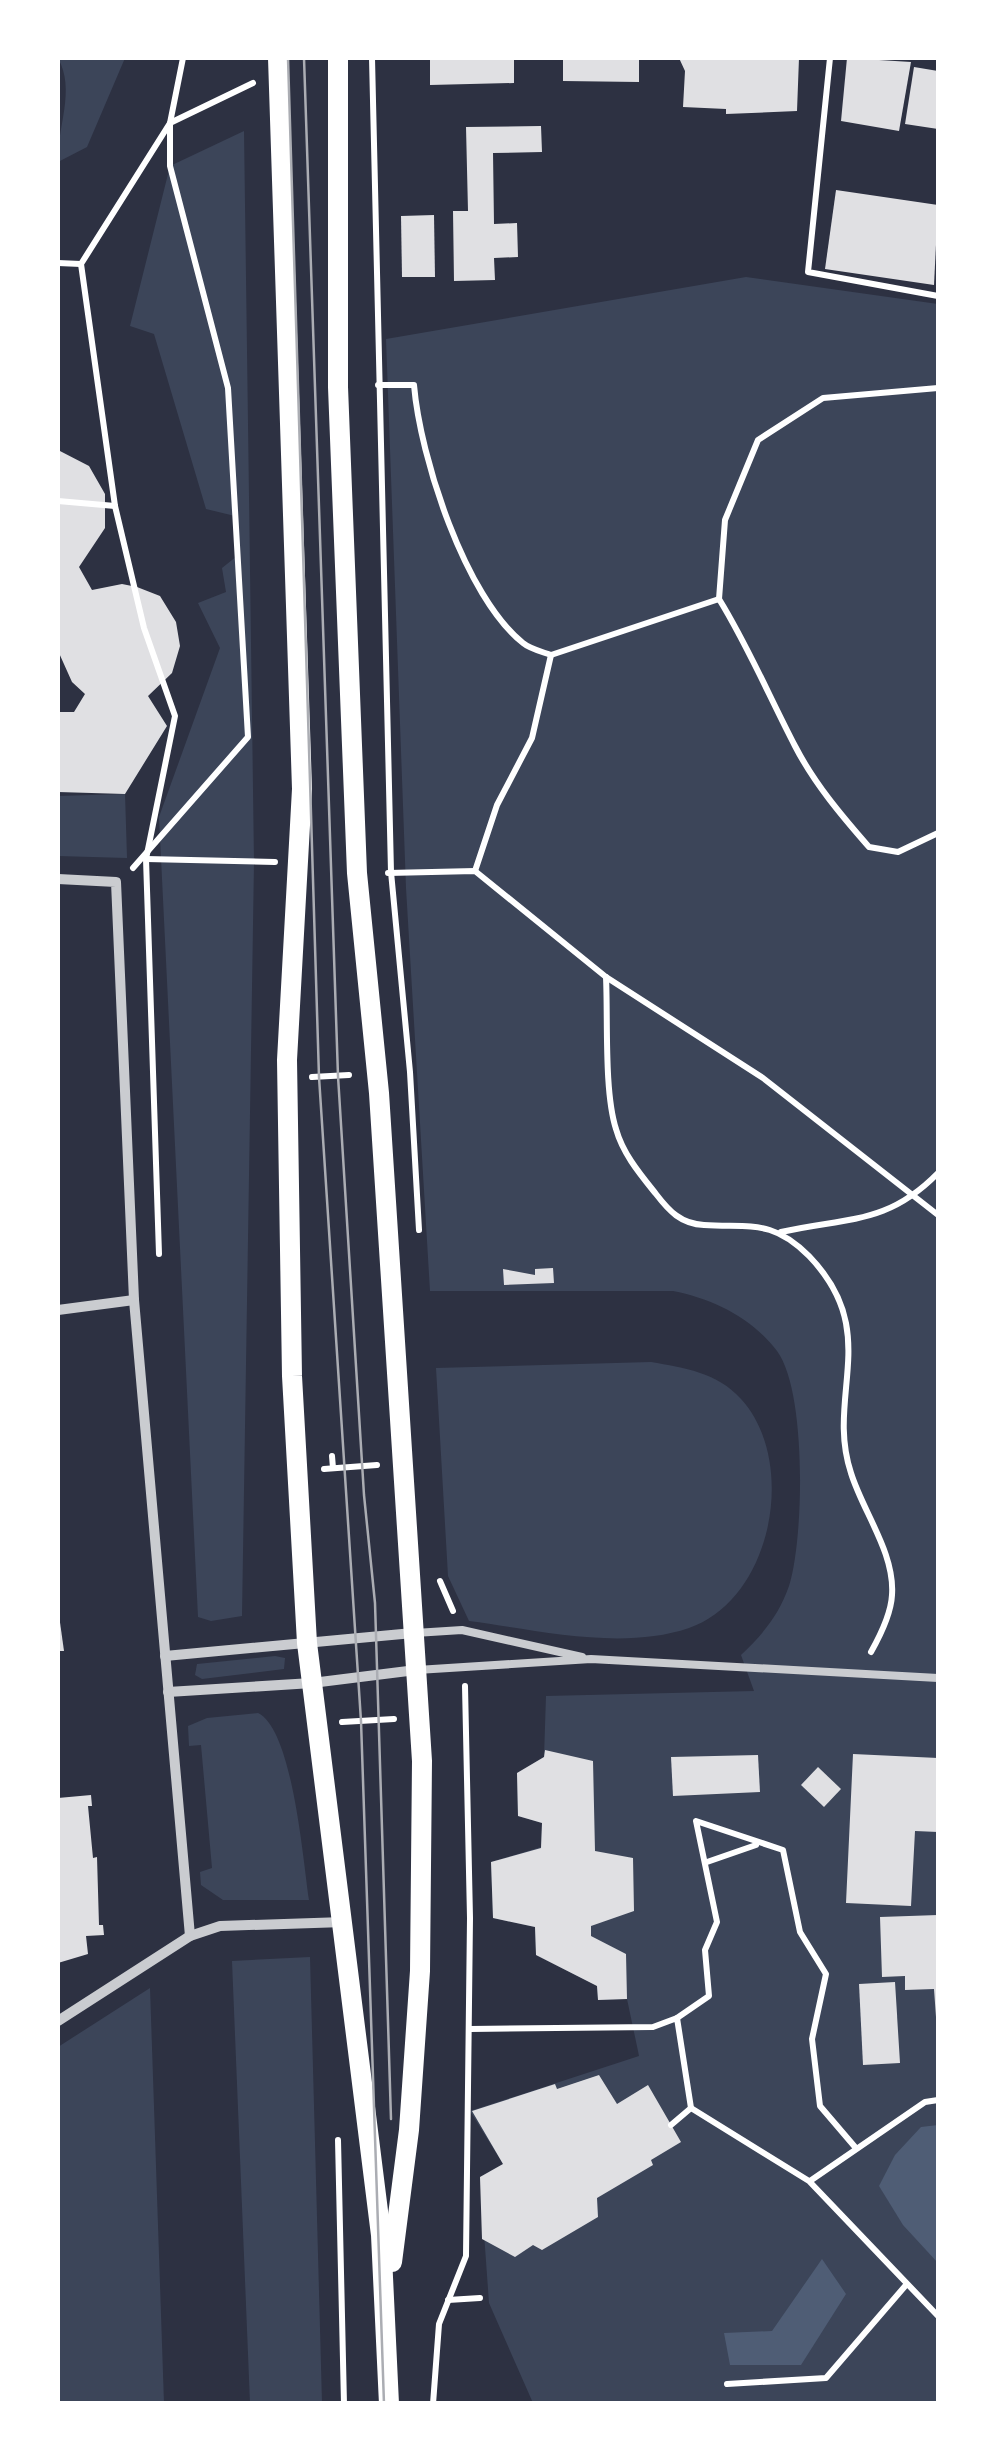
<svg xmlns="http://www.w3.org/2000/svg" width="996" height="2461" font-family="'Titillium Web',sans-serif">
<rect width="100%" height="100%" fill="#2d3142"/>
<!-- green -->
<g fill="#3c4559">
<path d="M58,58H125L87,147L58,162C57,126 76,91 58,58Z"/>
<path d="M244,131L254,862L242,1616L211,1621L198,1617L159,817L220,648L198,603L226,592L222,568L237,556L235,516L206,509L154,334L130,326L170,166Z"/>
<path d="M746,277L938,304V2403H533L489,2303L480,2177L503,2164L470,2111L639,2056L638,2051L627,1999L598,2000L597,1986L536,1955L535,1927L493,1918L491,1862L541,1847L542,1823L518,1816L517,1773L544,1757L546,1696L754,1691L741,1655C763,1634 779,1615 789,1586C804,1539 807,1391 777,1351C751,1317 713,1299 673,1291H430L406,888L386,339Z"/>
<path d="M125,794L127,858L58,856V796Z"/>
<path d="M651,1362C684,1368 717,1372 741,1399C798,1461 773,1599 689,1628C621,1651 538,1630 469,1621L448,1576L436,1368Z"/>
<path d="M275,1656L285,1658L284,1669L202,1679L195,1675L197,1664Z"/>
<path d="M258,1713C293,1730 303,1861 309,1900H223L201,1885L200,1872L212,1868L201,1745L189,1746L188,1726L207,1718Z"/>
<path d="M310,1957L322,2403H250L232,1961Z"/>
<path d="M150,1988L164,2403H58V2047Z"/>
</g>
<!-- water -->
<g fill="#4f5d75">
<path d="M938,2125V2263L903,2225L879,2186L895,2155L921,2127Z"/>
<path d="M822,2259L846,2294L801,2365H730L724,2333L772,2331Z"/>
</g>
<!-- building -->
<g fill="#e0e0e3">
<path d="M430,58H514V83L430,85Z"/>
<path d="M563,58H639V82L563,81Z"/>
<path d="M679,58H799L797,111L726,114V109L683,107L685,71Z"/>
<path d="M847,58L911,62L899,131L841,121Z"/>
<path d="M914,67L938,71V129L905,124Z"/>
<path d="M541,126L542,152L493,153L494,224L517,223L518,257L494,258L495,280L454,281L453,211H468L466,127Z"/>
<path d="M836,190L938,205L934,285L825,269Z"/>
<path d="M434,215L435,277H402L401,216Z"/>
<path d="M58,450L89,466L105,494V528L79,567L92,590L122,584L137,587L160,596L176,622L180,646L172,673L148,696L167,726L125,794L58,792V712H74L85,694L72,682L59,653Z"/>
<path d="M553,1268L554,1283L504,1285L503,1269L535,1275V1269Z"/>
<path d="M58,1608L64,1651H58Z"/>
<path d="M545,1750L593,1761L595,1851L633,1858L634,1911L591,1926V1936L626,1954L627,1999L598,2000L597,1986L536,1955L535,1927L493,1918L491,1862L541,1848L542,1823L518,1816L517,1773L544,1757Z"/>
<path d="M853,1754L938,1758V1832L915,1831L911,1906L846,1903Z"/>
<path d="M758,1755L760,1792L673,1796L671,1757Z"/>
<path d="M818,1767L841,1789L824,1807L801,1785Z"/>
<path d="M91,1795L92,1806H88L93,1858L97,1857L99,1925H103L104,1935L86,1936L88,1954L58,1963V1798Z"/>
<path d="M938,1915V2017H936L934,1989L905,1990V1976L882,1977L880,1917Z"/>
<path d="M895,1982L900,2063L863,2065L859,1984Z"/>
<path d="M599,2075L617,2104L648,2085L681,2142L651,2160L653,2165L597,2198L598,2217L542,2250L533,2245L515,2257L482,2239L480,2177L503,2164L472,2111L555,2084L557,2089Z"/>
</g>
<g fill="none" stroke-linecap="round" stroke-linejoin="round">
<!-- path -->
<g stroke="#fff" stroke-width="6">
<path d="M372,58L391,872L410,1072L419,1230"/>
<path d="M830,58L808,272L938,296"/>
<path d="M58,263L81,264"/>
<path d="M378,385H414C420,457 465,597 523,643C530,649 543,652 551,655L719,599C748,646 769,696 795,746C814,783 841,815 869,847L898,852L938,833"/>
<path d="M58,501L115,506"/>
<path d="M719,599L725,520L758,440L823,398L938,388"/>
<path d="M146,859L275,862"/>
<path d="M133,868L248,737L228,388L170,166V123L183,58"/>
<path d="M475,871L497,805L532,738L551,655"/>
<path d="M388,873L475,871L606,977L763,1078L938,1215"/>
<path d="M606,977C608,1019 604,1092 616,1129C623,1154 640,1174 656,1194C669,1211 681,1224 704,1225C751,1228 772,1219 809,1256C883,1333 825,1395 851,1473C863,1512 895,1553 892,1595C891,1615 880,1636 871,1652"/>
<path d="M312,1077L349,1075"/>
<path d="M781,1232C848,1217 887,1225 938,1173"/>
<path d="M159,1254L146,859L175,716L144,628L115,506L81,264L170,123L253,83"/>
<path d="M332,1456L333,1468"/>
<path d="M324,1469L377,1465"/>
<path d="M440,1581L453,1611"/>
<path d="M342,1722L394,1719"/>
<path d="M707,1862L756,1845"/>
<path d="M677,2018L709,1996L705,1950L717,1922L696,1821L783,1850L800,1932L826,1974L812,2039L820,2106L855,2147"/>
<path d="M470,2029L653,2027L677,2018L691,2108L809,2181L938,2316"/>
<path d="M671,2125L691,2108"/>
<path d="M338,2140L344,2404"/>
<path d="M810,2181L925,2102L938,2100"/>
<path d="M448,2300L480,2298"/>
<path d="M727,2384L826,2378L906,2285"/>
<path d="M433,2404L439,2324L466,2256L470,1918L465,1686"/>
</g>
<!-- service -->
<g stroke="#caccd0" stroke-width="8">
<path d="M415,1633L462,1630L582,1657"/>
<path d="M417,1670L591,1659L938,1678"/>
</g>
<!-- minor -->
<g stroke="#caccd0" stroke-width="10">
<path d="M58,879L116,882L134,1300L190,1936"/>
<path d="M58,1310L134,1300"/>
<path d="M165,1656L413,1633"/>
<path d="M168,1692L312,1683L416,1670"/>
<path d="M58,2021L190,1936L220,1926L344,1922"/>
</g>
<!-- secondary -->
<g stroke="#fff" stroke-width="20">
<path d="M278,58L302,789L287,1060L292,1376L307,1643L381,2235L389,2404"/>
<path d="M338,58V387L357,873L379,1093L422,1761L420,1971L409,2130L392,2262"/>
</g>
<!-- tram -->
<g stroke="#abadb3" stroke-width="2.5">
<path d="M288,58L319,1077L361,1721L384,2404"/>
<path d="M304,58L338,1076L364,1495L375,1603L391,2119"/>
</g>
</g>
<!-- border -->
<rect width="996" height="2461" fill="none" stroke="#ffffff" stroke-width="120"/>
</svg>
